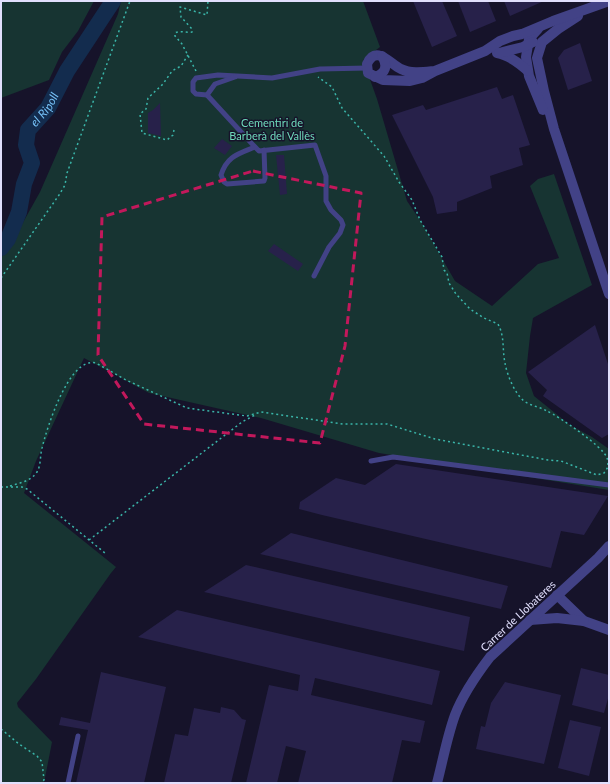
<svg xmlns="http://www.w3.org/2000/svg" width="610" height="784" font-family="Lato,sans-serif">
<rect width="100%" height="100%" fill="#16132a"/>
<!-- green -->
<g fill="#173432">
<path d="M1,1H94L78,31L62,52L49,80L1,98Z"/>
<path d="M121,1H363L380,47L363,60L377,99L407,201L420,220L455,281L492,306L538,264L559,258L530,186L538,179L554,174L592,285L533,318L530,336L526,373L534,396L570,425L592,437L609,449V490L379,453L261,418L149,393L84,358L36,461L24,493L116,567L111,573L36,679L17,703L18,707L52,742L44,783H1V257L7,251L40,192L118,14Z"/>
</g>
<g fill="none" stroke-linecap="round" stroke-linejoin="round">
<!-- river -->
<path stroke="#132c4e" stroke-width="16" id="s1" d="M1,248L8,239L19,212L24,184L32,163L26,145L28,130L48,108L67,71L113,1"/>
</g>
<!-- building -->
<g fill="#27214a">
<path d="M413,1H442L457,36L432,47Z"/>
<path d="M458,1H488L496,21L470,32Z"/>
<path d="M504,1H544L510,16Z"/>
<path d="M580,43L592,81L568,90L558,58L564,50Z"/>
<path d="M497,87L502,99L513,95L530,145L519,148L523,165L490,176L492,188L457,202V211L437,214L433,197L392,115L423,105L426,110Z"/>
<path d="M160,103L161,136L148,133V113L153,110Z"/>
<path d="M222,139L232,146L225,155L214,148Z"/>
<path d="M276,155H284L287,194L280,195Z"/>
<path d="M274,244L303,264L298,271L268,251Z"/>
<path d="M595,325L609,367V434L602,438L543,396L547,390L528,372Z"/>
<path d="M396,464L608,496L584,535L561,531L551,568L322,515L299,509L300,502L336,478L365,485Z"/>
<path d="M291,533L508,586L501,609L260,554Z"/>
<path d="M246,565L470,617L464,651L204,592Z"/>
<path d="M177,610L440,671L432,705L315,678L311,695L425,721L420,743L402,740L392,783H298L306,751L286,746L277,783H246L269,685L298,691L300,675L138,637Z"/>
<path d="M581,668L609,675V695L604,713L572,705Z"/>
<path d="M101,672L166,687L144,783H76L88,730L59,725L61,717L90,723Z"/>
<path d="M505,682L561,695L544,764L476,749L481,726L485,727L491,703Z"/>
<path d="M221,707L234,710L242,719L246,720L231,783H164L175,734L188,736L194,708L220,713Z"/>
<path d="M570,720L601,727L589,776L558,768Z"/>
</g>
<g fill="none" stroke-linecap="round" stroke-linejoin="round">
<!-- path -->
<g stroke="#3ab5a9" stroke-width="1.5" stroke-dasharray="2 3" stroke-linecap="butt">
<path d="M196,71L182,44L175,36V33C180,30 186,33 192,32V29L181,17L180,7L207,15L208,1"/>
<path d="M174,130L173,135L167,140L142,133L140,114L146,109L148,98L163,84L172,71L181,66L188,55"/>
<path d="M1,278L59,195L65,185L67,173L130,1"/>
<path d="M10,486C20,483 31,481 37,472C41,466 40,455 42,448C47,428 69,356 96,363L126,380L187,408L239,415L247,416L261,412L343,424H387L435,439L548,460L561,461L597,475L604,473L608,467C608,464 608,460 607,458C604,447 558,416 547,411C540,407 531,406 524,401C515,394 507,375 505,363C502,349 505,337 498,324L484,318L470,309L456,294L449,283L447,273L444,270L442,257L420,220L412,200L399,182L384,156L342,108L332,87L318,77"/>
<path d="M1,487H22L27,489L105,553"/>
<path d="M89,540L242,422L255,415"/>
<path d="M1,729L19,744L37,756L42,762L44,780L41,783"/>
</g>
<!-- service -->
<g stroke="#424286" stroke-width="5">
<path d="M207,95L255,147L259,151L315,145L326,176V201L331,210L341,220L343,225L340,233L329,247L314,276"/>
<path d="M207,95L196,94L193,91V82L196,78L218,75L272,78L320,69L367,68"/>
<path d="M207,95L215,84L235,77"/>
<path d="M255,147C238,154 227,156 221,175L224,182L227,184L264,181L265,178L264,150"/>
<path d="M371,461L393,457L401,458L609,485"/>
<path d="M68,783L78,736"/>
</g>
<!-- minor -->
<g stroke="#424286" stroke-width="10">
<path d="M578,16L558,29L542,42L537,58L544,91L554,129L609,294"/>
<path d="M538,29L529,39L526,57L529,76L543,110"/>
<path d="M497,53C509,55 519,63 528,71"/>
<path d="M499,53L523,47L533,42"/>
<path d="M435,71C424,72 411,74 401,69C390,64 376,44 367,64L368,73L383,80L410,81L422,78L435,71L485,51L500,41L513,36L522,34L553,21L609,1"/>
<path d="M375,77C386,73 388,66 382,56"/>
<path d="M557,595L584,621L609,630"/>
<path d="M530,620L557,618L584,621"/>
<path d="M437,783C443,760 447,737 455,715C463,694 477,674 490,657L598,558L609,546"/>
</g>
</g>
<!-- marked area -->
<path fill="none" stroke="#c2185b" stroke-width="3" stroke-dasharray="8 5" stroke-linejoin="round" d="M253,171L361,193L345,346L320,443L144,424L98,355L102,217Z"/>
<g text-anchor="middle" stroke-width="3" stroke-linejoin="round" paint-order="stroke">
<!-- park labels -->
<g font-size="11" fill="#6ed9ba" stroke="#16132a">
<text x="272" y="127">Cementiri de<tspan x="272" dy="13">Barberà del Vallès</tspan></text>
</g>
<!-- street labels -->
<g font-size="11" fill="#e1dffd" stroke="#16132a">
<text transform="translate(518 616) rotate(-43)" y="4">Carrer de Llobateres</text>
</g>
<!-- water labels -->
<g font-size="12" font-style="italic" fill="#74bff5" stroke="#16132a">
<text dy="4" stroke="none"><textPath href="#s1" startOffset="152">el Ripoll</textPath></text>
</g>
</g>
<!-- border -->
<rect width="610" height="784" fill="none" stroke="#e1dffd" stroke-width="4"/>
</svg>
